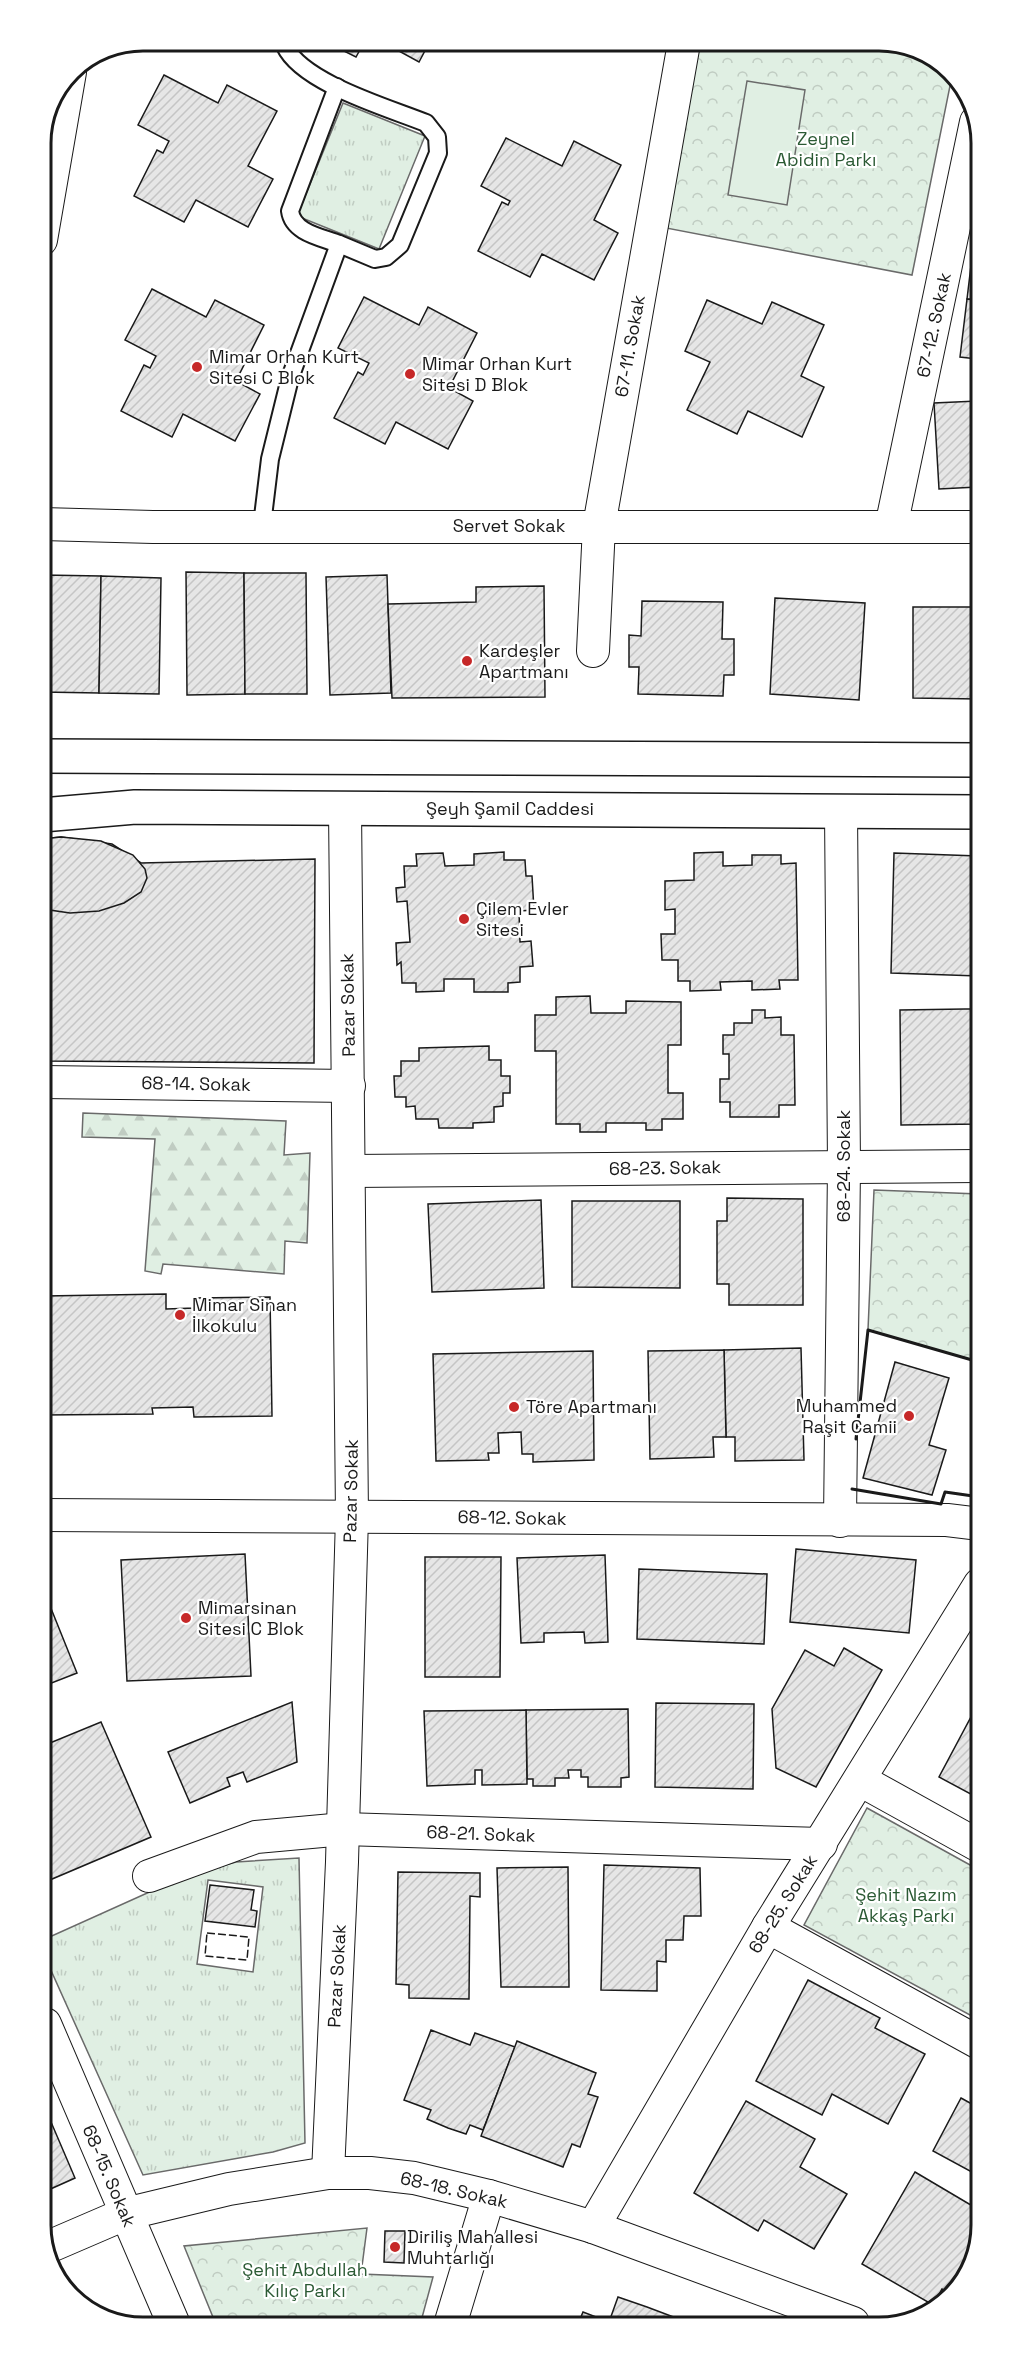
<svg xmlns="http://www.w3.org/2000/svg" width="1022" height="2368" font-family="'Space Grotesk',sans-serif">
<defs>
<pattern id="grass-tufts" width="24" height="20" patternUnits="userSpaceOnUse" patternTransform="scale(1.5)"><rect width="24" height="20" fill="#e0efe3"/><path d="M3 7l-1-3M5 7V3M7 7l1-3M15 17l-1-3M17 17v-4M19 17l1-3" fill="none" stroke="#c0ccc2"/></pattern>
<pattern id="forest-firs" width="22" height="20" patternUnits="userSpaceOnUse" patternTransform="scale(1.5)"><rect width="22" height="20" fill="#e0efe3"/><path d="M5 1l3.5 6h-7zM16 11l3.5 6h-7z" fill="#c0ccc2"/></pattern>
<pattern id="park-crowns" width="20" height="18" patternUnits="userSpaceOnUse" patternTransform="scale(1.5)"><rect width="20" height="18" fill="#e0efe3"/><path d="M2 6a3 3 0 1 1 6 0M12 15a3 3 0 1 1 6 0" fill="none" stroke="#c0ccc2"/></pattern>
<pattern id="building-hatch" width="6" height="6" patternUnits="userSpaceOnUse" patternTransform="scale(1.5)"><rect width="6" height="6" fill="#e6e6e6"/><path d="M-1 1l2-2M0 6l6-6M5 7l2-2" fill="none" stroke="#c5c5c5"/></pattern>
</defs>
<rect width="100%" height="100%" fill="#fff"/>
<!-- grass -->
<g fill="url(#grass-tufts)" stroke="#6a6a6a" stroke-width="1.5" fill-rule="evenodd">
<path d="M343,103L425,136L379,249L297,216Z"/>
<path d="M299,1858L305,2143L273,2152L143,2175L45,1957V1939L185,1876L236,1862ZM208,1880L263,1887L253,1972L197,1964Z"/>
</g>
<!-- forest -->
<path fill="url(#forest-firs)" stroke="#6a6a6a" stroke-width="1.5" d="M83,1113L286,1121L284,1155L310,1153L307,1243L285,1241L284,1274L163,1264L161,1274L145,1271L155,1139L82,1137Z"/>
<!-- park -->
<g fill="url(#park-crowns)" stroke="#6a6a6a" stroke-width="1.5">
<path d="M886,41L942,62L952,76L912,275L666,228L700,43Z"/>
<path d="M874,1190L979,1194V1362L868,1330Z"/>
<path d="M867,1808L981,1871V2021L804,1925Z"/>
<path d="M367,2228L361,2274L433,2277L420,2325L217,2327L184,2246Z"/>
</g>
<!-- pitch -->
<path fill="#e0efe3" stroke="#6a6a6a" stroke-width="1.5" d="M747,81L805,90L787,205L728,195Z"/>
<!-- building -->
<g fill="url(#building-hatch)" stroke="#1a1a1a" stroke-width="1.5">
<path d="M388,45H428L419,62Z"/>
<path d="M334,46H362L356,57Z"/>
<path d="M164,75L218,103L227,85L277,111L248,166L273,179L248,227L196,200L184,222L134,196L157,150L163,153L169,141L138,125Z"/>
<path d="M506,138L562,166L574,141L621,165L594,220L618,233L594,280L542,254L530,277L478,251L502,202L508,205L510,201L481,186Z"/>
<path d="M975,232H976L977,300L967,299Z"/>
<path d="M152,289L206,317L215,300L264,325L236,381L260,394L235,441L183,414L172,437L121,411L144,365L150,368L156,356L125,340Z"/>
<path d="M364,297L419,325L428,307L477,333L449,388L473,401L448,449L396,422L385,444L334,418L358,372L363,375L369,363L338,348Z"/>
<path d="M967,299L977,300V359L960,357Z"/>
<path d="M707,300L762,324L772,302L824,325L801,376L824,387L802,437L748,411L737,434L687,410L710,362L685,351Z"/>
<path d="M977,401V487L939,489L934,403Z"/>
<path d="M186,572L244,573L245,694L187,695Z"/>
<path d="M244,573H306L307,694H245Z"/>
<path d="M42,575L101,576L99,693L42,692Z"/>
<path d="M387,575L391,693L330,695L326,577Z"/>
<path d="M101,576L161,578L159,694L99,693Z"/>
<path d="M544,586L545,697L392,698L388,604L476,602V587Z"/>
<path d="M775,598L865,603L859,700L770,694Z"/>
<path d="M642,601L723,602L722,639H734V675H724L723,696L638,694L639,667H629V635L641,636Z"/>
<path d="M913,607H977L978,699L913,698Z"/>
<path d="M61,837L112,844L141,863L315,859L314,1063L43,1061L42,839Z"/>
<path d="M61,837L101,841L133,855L145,869L147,878L141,892L124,903L99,911L70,913L43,909L42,839Z"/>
<path d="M504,852V860H525L526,876H532L534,910L519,911L520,942L531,941L533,966L520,967V982L508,983V992H474V979H444V991L416,992V983H402L401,962L397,965L396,943L410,942L407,901L397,902L396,888L405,887L404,866H417L416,854L443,853L445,866L474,865V854Z"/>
<path d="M723,852V866L752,865V855H781V864L796,863L798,980H779L780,989L752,990V981L720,982L721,990L690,991V981H678V960H662L661,934H675V909L665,910V881L694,880V853Z"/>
<path d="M894,853L978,856V976L891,973Z"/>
<path d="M590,996L591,1013H626V1001L681,1002V1045H668V1093H683V1119H662V1130H646V1123H606V1132H580V1124H556V1051H535V1015H556V997Z"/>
<path d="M965,1009H978L979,1124L901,1125L900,1010Z"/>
<path d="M752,1010H765V1018L781,1017V1035H794L795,1105H779V1117H730V1102H720V1079H729V1054H723V1035H734V1023H752Z"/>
<path d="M489,1046V1060H501V1076H510V1093H503V1106L494,1107V1122L473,1123V1128H439L438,1119H416L415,1106L406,1107V1097H395L394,1076H401V1061H419V1048Z"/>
<path d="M727,1198L803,1199V1305H729V1284H717V1221H727Z"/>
<path d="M541,1200L544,1288L432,1292L428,1204Z"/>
<path d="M572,1201H680V1288L572,1287Z"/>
<path d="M166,1294V1309L195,1308V1298L270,1297L272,1416L194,1417L193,1407L152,1408L153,1414L44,1415V1296Z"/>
<path d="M801,1348L804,1460L735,1461V1437H726L724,1350Z"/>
<path d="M724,1350L726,1437H713L714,1457L650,1459L648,1351Z"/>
<path d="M593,1351L594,1460L533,1462V1454H522L521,1432L498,1433L499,1453H488L489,1460L436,1461L433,1354Z"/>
<path d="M895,1362L949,1378L929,1445L946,1450L932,1495L863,1478Z"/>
<path d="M796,1549L916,1560L909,1633L790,1622Z"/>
<path d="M245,1554L251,1676L127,1681L121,1560Z"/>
<path d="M605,1555L608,1642L585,1643L584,1632L544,1633V1642L521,1643L517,1558Z"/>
<path d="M425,1557H501L500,1677H425Z"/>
<path d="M639,1569L767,1574L764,1644L637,1639Z"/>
<path d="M44,1591L77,1673L44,1686Z"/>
<path d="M844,1648L882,1670L816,1787L776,1768L772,1709L805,1650L834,1666Z"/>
<path d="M292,1702L297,1762L247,1782L243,1772L227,1778L230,1786L190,1803L168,1752Z"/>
<path d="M656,1703L754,1704L753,1789L655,1787Z"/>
<path d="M628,1709L629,1777L621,1778V1787H588V1777H581V1770H568L569,1778H555V1786H533V1779H527L526,1710Z"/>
<path d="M526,1710L527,1784L482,1785V1770H475V1784L427,1786L424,1711Z"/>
<path d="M972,1715L980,1719V1799L939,1777Z"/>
<path d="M101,1722L151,1837L45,1882V1745Z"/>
<path d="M604,1865L700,1868L701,1916H684L683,1940H666V1962L657,1961V1991L601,1990Z"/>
<path d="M568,1867L569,1987H501L497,1868Z"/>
<path d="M398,1872L480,1873V1897L470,1896L469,1999L409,1998V1985L396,1984Z"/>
<path d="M210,1885L254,1890L251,1910L257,1911L255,1927L205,1921Z"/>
<path d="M808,1980L880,2018L875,2028L925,2054L888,2124L832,2094L822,2115L756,2081Z"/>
<path d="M431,2030L470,2045L475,2033L515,2047L483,2130L470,2125L466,2134L448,2128L427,2119L431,2110L404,2100Z"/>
<path d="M517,2041L596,2073L588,2094L598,2097L580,2147L572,2144L563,2167L481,2136Z"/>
<path d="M961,2098L981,2109V2177L933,2151Z"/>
<path d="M746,2101L815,2139L800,2167L847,2194L814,2249L764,2220L758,2231L694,2193Z"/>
<path d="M45,2108L75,2178L46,2191Z"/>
<path d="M915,2172L981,2211V2222L976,2231L979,2233L961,2287L951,2294L942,2289L933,2305L862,2264Z"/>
<path d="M385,2231H405L404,2263L384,2262Z"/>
<path d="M618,2297L647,2307L692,2324H578L583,2312L609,2322Z"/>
</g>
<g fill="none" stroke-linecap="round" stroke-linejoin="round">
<defs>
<g id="service">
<path d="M285,46C302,83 389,108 426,123L437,137L438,153L400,245L386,257L375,259L339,244"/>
<path d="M262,525L270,459L290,378L339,244C321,237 293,233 290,211L337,87"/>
</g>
<g id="minor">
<path d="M41,240L70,72"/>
<path d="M42,524L153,527H977"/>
<path d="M891,527L976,122"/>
<path d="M593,651L599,526L684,43"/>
<path d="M43,1082L349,1086"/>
<path d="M350,1171L979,1166"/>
<path d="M44,1515L947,1520L980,1524"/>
<path d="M840,1521L844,1166L841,811"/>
<path d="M860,1780L981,1847"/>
<path d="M149,1876L256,1837L344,1829L821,1844"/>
<path d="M768,1927L981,2044"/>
<path d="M45,2024L175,2327"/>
<path d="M328,2173L342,1862L352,1517L345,808"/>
<path d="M593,2227L768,1927L980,1584"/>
<path d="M46,2248L125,2214L229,2189L328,2173H370L414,2178L489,2196L593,2227L853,2323"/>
<path d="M450,2325L489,2196"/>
</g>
<g id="primary">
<path d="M42,756L978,760"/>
<path d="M42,815L135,807L978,812"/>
</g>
</defs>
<!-- service casing -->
<use href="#service" stroke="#1a1a1a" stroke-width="20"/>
<!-- minor casing -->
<use href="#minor" stroke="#1a1a1a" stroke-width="34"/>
<!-- primary casing -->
<use href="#primary" stroke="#1a1a1a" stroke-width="36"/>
<!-- service -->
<use href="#service" stroke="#fff" stroke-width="16"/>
<!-- minor -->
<use href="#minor" stroke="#fff" stroke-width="32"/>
<!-- primary -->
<use href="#primary" stroke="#fff" stroke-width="33"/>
<!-- fence -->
<path stroke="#1a1a1a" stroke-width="1.5" stroke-dasharray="8 3" stroke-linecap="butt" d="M207,1933L249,1937L247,1960L205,1956Z"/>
<!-- wall -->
<g stroke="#1a1a1a" stroke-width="3">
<path d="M856,1439L868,1330L979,1362"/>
<path d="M852,1489L941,1504L945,1492L980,1497"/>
</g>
</g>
<!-- markers -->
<g fill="#c62828" stroke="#fff" stroke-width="2">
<circle cx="197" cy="367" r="6"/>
<circle cx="410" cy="374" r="6"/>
<circle cx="467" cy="661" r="6"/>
<circle cx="464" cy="919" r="6"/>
<circle cx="180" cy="1315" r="6"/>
<circle cx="514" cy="1407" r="6"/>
<circle cx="909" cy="1416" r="6"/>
<circle cx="186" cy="1618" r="6"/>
<circle cx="395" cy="2247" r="6"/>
</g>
<g text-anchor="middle" stroke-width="4.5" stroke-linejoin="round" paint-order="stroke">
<!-- park labels -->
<g font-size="18" fill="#2b5a34" stroke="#fff">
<text x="826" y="145">Zeynel<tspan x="826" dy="21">Abidin Parkı</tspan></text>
<text x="906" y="1901">Şehit Nazım<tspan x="906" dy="21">Akkaş Parkı</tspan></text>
<text x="305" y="2276">Şehit Abdullah<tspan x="305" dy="21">Kılıç Parkı</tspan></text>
</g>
<!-- street labels -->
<g font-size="18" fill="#1a1a1a" stroke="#fff">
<text transform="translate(934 325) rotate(-78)" y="6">67-12. Sokak</text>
<text transform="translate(630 346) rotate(-80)" y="6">67-11. Sokak</text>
<text x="509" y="532">Servet Sokak</text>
<text x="510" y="815">Şeyh Şamil Caddesi</text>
<text transform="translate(348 1005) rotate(-91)" y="6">Pazar Sokak</text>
<text transform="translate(196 1084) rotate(1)" y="6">68-14. Sokak</text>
<text transform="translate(844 1166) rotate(-90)" y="6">68-24. Sokak</text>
<text transform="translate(665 1168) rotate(-1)" y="6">68-23. Sokak</text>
<text transform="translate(351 1491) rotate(-89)" y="6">Pazar Sokak</text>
<text transform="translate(512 1518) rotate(1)" y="6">68-12. Sokak</text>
<text transform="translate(481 1834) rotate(2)" y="6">68-21. Sokak</text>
<text transform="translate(783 1904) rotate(-58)" y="6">68-25. Sokak</text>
<text transform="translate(337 1976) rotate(-87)" y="6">Pazar Sokak</text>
<text transform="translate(109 2176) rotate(67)" y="6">68-15. Sokak</text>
<text transform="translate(454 2190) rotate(13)" y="6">68-18. Sokak</text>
</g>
<!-- poi labels -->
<g font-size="18" fill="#1a1a1a" stroke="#fff" text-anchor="start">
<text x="209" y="363">Mimar Orhan Kurt<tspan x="209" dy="21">Sitesi C Blok</tspan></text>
<text x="422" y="370">Mimar Orhan Kurt<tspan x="422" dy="21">Sitesi D Blok</tspan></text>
<text x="479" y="657">Kardeşler<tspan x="479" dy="21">Apartmanı</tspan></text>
<text x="476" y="915">Çilem Evler<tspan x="476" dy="21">Sitesi</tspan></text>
<text x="192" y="1311">Mimar Sinan<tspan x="192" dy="21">İlkokulu</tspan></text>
<text x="897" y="1412" text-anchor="end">Muhammed<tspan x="897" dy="21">Raşit Camii</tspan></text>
<text x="526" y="1413">Töre Apartmanı</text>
<text x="198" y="1614">Mimarsinan<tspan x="198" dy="21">Sitesi C Blok</tspan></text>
<text x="407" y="2243">Diriliş Mahallesi<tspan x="407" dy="21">Muhtarlığı</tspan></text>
</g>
</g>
<!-- crop -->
<path d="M0 0H1022V2368H0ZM143 51H879A92 92 0 0 1 971 143V2225A92 92 0 0 1 879 2317H143A92 92 0 0 1 51 2225V143A92 92 0 0 1 143 51Z" fill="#fff" fill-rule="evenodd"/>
<path fill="none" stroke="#1a1a1a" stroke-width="3" d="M143 51H879A92 92 0 0 1 971 143V2225A92 92 0 0 1 879 2317H143A92 92 0 0 1 51 2225V143A92 92 0 0 1 143 51Z"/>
</svg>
